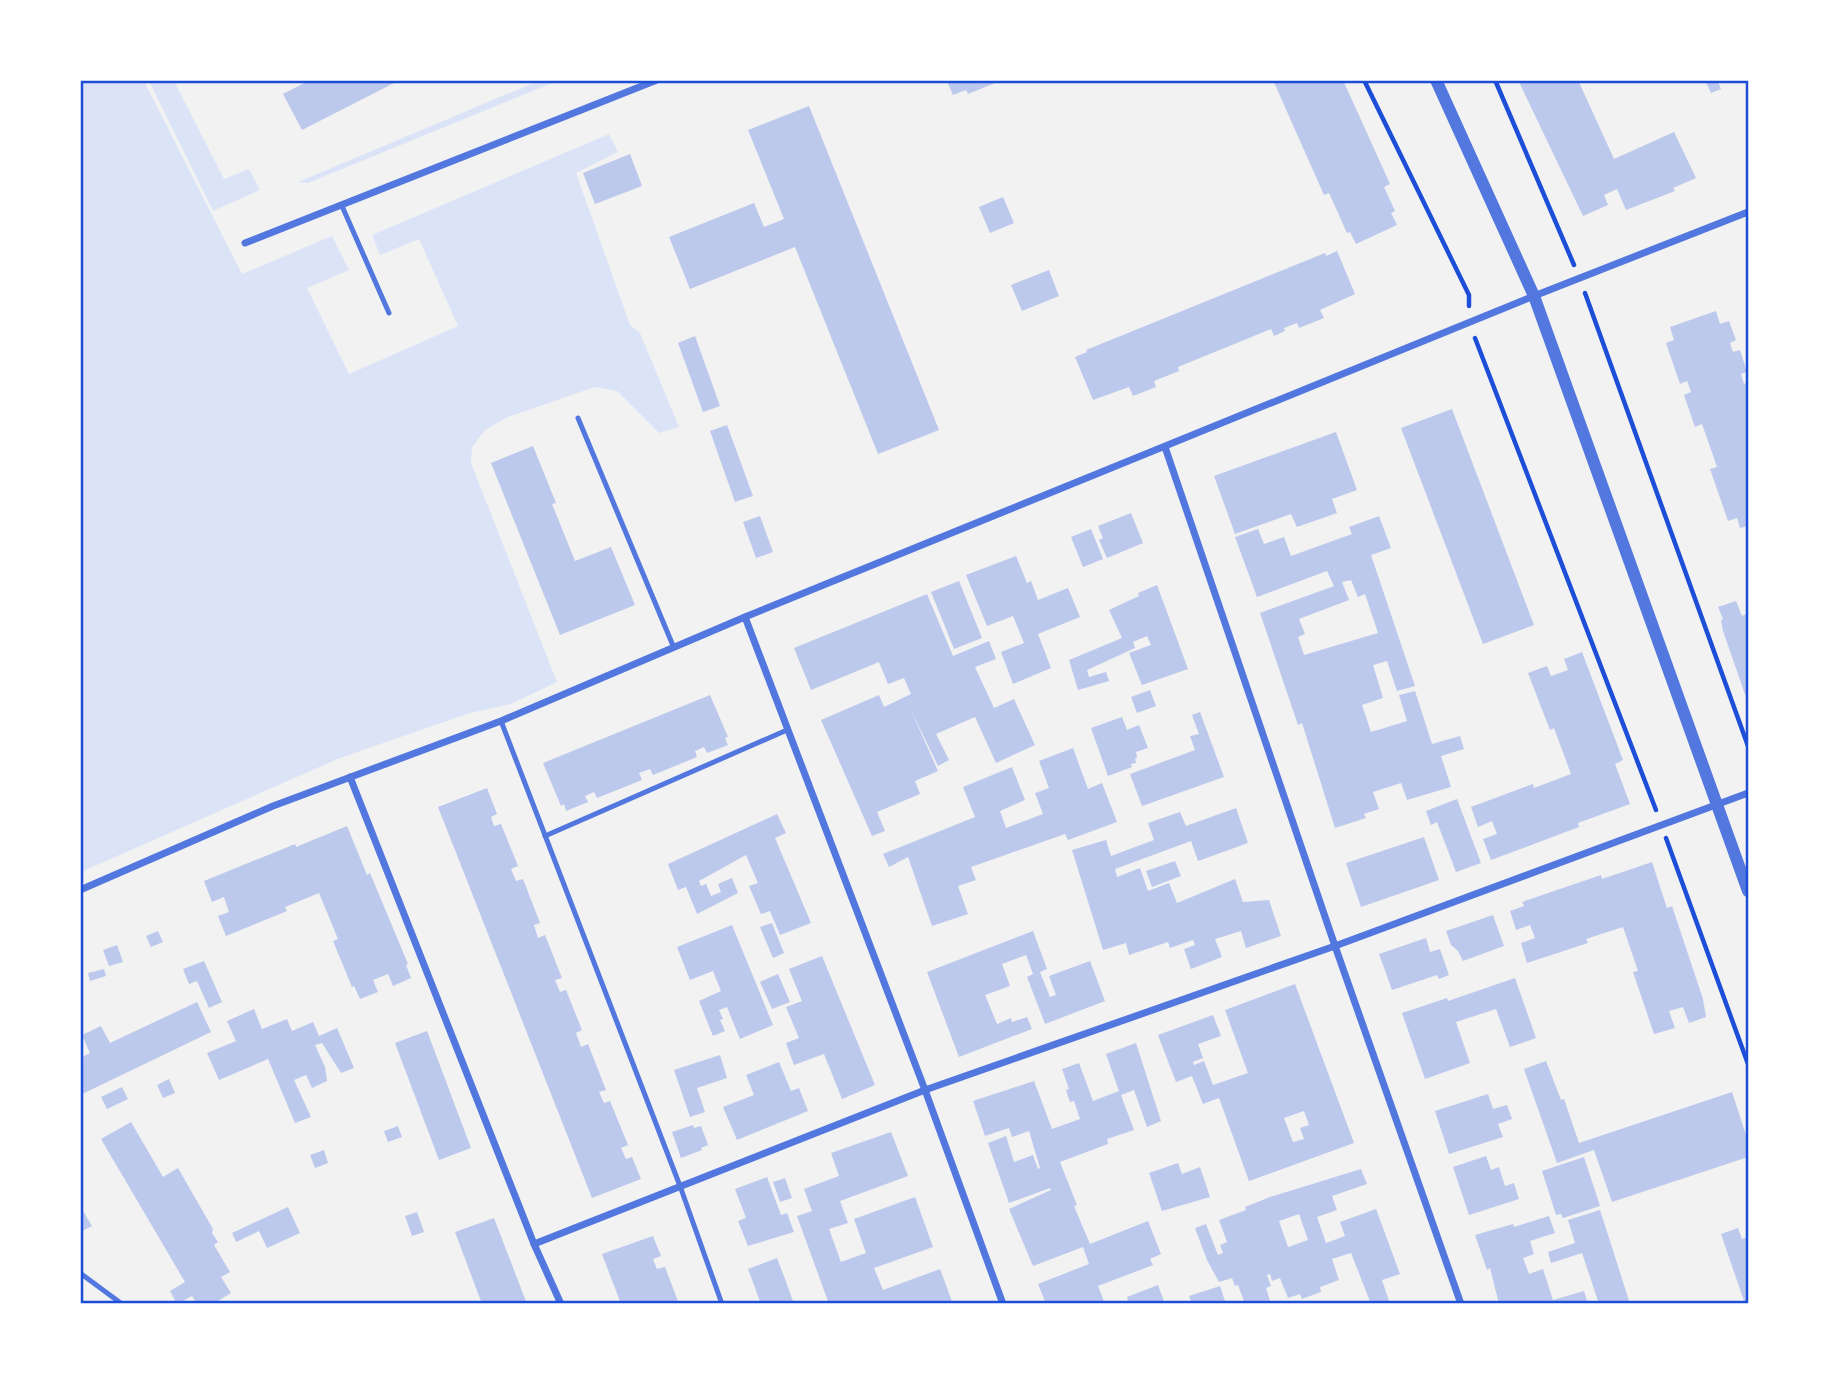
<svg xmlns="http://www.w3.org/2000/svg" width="1829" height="1384" font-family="Barlow,sans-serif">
<rect width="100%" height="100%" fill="#f2f2f2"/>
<!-- green -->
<g fill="#dbe4f7">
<path d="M81,80L144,81L242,274L332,236L349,270L307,288L349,374L458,326L419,239L380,255L372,235L609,134L618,152L576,173L630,325L640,333L679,427L659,433L617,391L595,387L508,417L485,430L472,447L471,463L557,682L511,704L470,713L340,758L81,872Z"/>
<path d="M149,81H174L224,179L249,169L260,190L213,211Z"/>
<path d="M538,81H557L308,183L298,182Z"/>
</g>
<!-- building -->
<g fill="#bdc9ec" fill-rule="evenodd">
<path d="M310,80H400L302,130L283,94Z"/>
<path d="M1273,80H1343L1390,184L1384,187L1395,211L1391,213L1397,225L1356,244L1350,232L1347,233L1329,193L1324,195Z"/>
<path d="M1518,80H1578L1614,159L1674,132L1696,178L1673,188L1675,191L1626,210L1617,189L1604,195L1608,205L1583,216Z"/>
<path d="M1705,80H1717L1721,89L1711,93Z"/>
<path d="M947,81H1000L968,94L966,90L953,95Z"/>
<path d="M809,106L939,430L878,454L795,247L690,289L669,237L754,203L764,227L784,219L748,130Z"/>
<path d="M630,154L642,186L595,204L583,173Z"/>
<path d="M1003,197L1014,223L990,233L979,207Z"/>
<path d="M1337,251L1355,294L1320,310L1324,318L1299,328L1297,323L1284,328L1285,331L1274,336L1271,329L1178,367L1179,371L1154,381L1156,387L1133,396L1129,387L1093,400L1075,357L1087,352L1086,350L1325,253L1326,256Z"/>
<path d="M1049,270L1059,296L1022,311L1011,285Z"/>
<path d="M1716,311L1720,324L1729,321L1736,340L1730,343L1733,352L1740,350L1747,372L1741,374L1744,384L1748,382V526L1740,528L1737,518L1728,521L1710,469L1717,467L1702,424L1695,427L1684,395L1691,392L1687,381L1680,384L1666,343L1674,340L1670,327Z"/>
<path d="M695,336L720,406L703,412L678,343Z"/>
<path d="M1452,409L1534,625L1483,644L1401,428Z"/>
<path d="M727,425L753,496L735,502L710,431Z"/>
<path d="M1336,432L1357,490L1332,499L1337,513L1297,527L1291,514L1235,534L1214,476Z"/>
<path d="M533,446L556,503L552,504L575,561L611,547L635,605L560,635L491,463Z"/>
<path d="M1131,513L1143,543L1107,558L1099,540L1103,538L1098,526Z"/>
<path d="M760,516L773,552L756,558L743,522Z"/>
<path d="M1379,516L1391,548L1371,555L1415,686L1397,691L1387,661L1373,665L1383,698L1362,705L1371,732L1407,721L1399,695L1415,691L1432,744L1460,736L1464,749L1441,756L1451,787L1407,800L1401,783L1373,792L1379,809L1364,814L1366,818L1335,828L1302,723L1298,725L1260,613L1334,586L1327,571L1257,597L1235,537L1258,529L1264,544L1284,537L1291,556L1352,534L1349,527ZM1351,580L1358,597L1365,594L1378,633L1304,655L1298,637L1305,634L1299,619L1349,600L1342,582Z"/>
<path d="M1091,529L1103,559L1083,567L1071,537Z"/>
<path d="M1016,556L1027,583L1031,581L1038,600L1068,588L1080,617L1038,634L1051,668L1013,684L1001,652L1024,643L1013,616L987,626L966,575Z"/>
<path d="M959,581L982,638L954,649L931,592Z"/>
<path d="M1157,585L1188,669L1142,685L1129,653L1151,645L1147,636L1133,642L1135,648L1087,670L1089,677L1106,672L1109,681L1078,690L1069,660L1122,638L1109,610L1139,596L1138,593Z"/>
<path d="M927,594L953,656L989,641L996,659L975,667L994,708L1014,699L1035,745L996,763L975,717L936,734L949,760L938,766L911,710L938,771L915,781L920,794L877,812L885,831L872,836L821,720L879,695L884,707L911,694L904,678L888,684L879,662L811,690L794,648Z"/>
<path d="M1736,601L1742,616L1748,613V703L1723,631L1721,620L1723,619L1718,607Z"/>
<path d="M1582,652L1623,760L1615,764L1630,804L1578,823L1579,827L1491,860L1483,839L1497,834L1492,821L1478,827L1471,807L1533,784L1534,788L1571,774L1554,728L1550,730L1528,673L1547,666L1551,676L1568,670L1564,659Z"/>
<path d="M1150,690L1156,706L1137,713L1131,697Z"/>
<path d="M710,695L728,737L725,738L728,745L707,753L704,747L695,751L697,757L653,775L650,769L639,773L642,780L597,798L594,792L585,796L588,802L566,811L564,804L561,806L543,763Z"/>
<path d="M1200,712L1224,777L1142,806L1130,774L1195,750L1190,736L1199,734L1192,715Z"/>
<path d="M1122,717L1127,730L1139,725L1148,748L1136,752L1137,758L1135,759L1136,763L1131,764L1132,767L1108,776L1091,728Z"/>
<path d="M1073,748L1088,789L1102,783L1117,822L1068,840L1065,834L971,867L976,880L958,886L968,914L932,926L908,857L889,867L883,854L975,817L963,787L1012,767L1025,800L1000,811L1006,828L1043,814L1035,793L1049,788L1039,761Z"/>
<path d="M487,788L497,814L491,817L494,826L501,824L518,866L511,869L516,881L523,879L540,923L534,925L538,938L545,935L562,978L555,980L560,992L566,990L582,1030L576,1033L581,1047L588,1044L606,1090L599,1092L604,1103L610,1101L628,1145L621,1148L626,1159L632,1157L641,1179L592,1198L438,807Z"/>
<path d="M1457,799L1481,863L1456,872L1437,822L1431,825L1426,811Z"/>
<path d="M1236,808L1248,843L1198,861L1191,841L1115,869L1117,877L1140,868L1148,891L1169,883L1177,903L1235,879L1243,902L1269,900L1281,936L1246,948L1241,931L1215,939L1222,957L1191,969L1184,949L1195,945L1193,940L1170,948L1168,942L1129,955L1126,943L1103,950L1072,850L1106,840L1111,856L1154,840L1148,823L1180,812L1186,826Z"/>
<path d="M777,814L786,833L775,838L811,923L780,935L770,911L761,914L749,886L758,883L746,855L699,881L701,886L706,884L711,896L721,892L718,884L732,878L738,893L697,914L686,887L678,890L668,864Z"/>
<path d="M347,826L367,875L370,873L408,964L406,965L411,978L393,986L388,974L373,980L378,992L360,999L354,986L352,987L333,941L338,939L319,893L285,907L287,911L226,936L218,916L229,912L224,897L212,902L204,881L295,844L296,847Z"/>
<path d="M1424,837L1439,880L1361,907L1346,863Z"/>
<path d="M1175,861L1181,876L1152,887L1146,871Z"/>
<path d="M1652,862L1667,908L1672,906L1703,999L1706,1017L1689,1023L1683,1007L1669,1011L1675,1028L1654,1034L1633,972L1638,971L1623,927L1586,939L1588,943L1527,963L1521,943L1535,938L1530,925L1516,930L1510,911L1524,906L1522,902L1601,875L1602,879Z"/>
<path d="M1493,915L1504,946L1463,961L1458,951L1451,945L1446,931Z"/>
<path d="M772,923L784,953L773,958L760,927Z"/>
<path d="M732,925L773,1025L740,1039L727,1007L719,1010L723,1019L720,1020L725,1031L713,1036L699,1001L721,991L713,971L690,980L677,947Z"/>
<path d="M158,931L163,942L151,947L146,936Z"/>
<path d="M1033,931L1047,969L1040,972L1050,997L1056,995L1049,976L1090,961L1105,1001L1045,1024L1027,977L1033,974L1026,955L1002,964L1010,986L985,995L997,1024L1011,1018L1012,1022L1027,1017L1032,1029L959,1057L927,972Z"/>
<path d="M1426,938L1430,952L1440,949L1449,975L1439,979L1437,975L1392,990L1379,954Z"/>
<path d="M117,945L123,962L109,966L103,950Z"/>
<path d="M822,956L875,1085L842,1099L824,1054L794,1065L786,1043L799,1038L786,1007L802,1001L789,969Z"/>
<path d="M204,961L222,1002L209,1008L197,981L189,984L183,969Z"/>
<path d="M104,969L106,976L90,981L88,973Z"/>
<path d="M778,974L790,1002L772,1009L760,982Z"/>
<path d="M1515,978L1536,1038L1510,1047L1496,1009L1456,1022L1470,1063L1425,1079L1402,1013L1447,998L1448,1001Z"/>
<path d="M1295,984L1354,1143L1249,1181L1219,1098L1203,1104L1192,1076L1176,1082L1158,1035L1213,1015L1221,1036L1198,1044L1203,1058L1193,1062L1194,1065L1204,1061L1213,1085L1248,1073L1225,1010ZM1304,1111L1309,1125L1300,1128L1304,1139L1293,1142L1284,1118Z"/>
<path d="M197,1002L211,1032L80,1095V1058L90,1053L82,1035L101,1026L110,1043Z"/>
<path d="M254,1009L262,1029L287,1019L292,1031L313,1022L319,1036L337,1028L354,1068L341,1073L322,1043L315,1045L325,1067L327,1081L312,1088L306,1075L294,1080L311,1117L295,1123L268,1059L219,1080L207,1053L236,1041L227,1021Z"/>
<path d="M427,1031L471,1148L439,1160L395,1043Z"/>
<path d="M1136,1043L1161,1121L1147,1127L1134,1090L1121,1095L1134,1130L1107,1139L1108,1144L1060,1162L1077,1205L1074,1206L1090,1244L1148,1221L1161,1254L1150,1259L1153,1265L1098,1286L1105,1304H1046L1038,1284L1089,1264L1083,1247L1033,1266L1009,1209L1051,1190L1050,1188L1009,1203L988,1143L1006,1136L1014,1162L1033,1155L1038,1169L1040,1168L1029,1131L1012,1137L1009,1128L985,1136L973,1101L1034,1081L1052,1129L1080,1119L1074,1101L1070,1102L1066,1090L1069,1089L1062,1069L1079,1063L1093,1101L1119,1091L1106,1054Z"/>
<path d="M720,1055L727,1078L697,1088L705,1112L690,1117L674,1070Z"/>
<path d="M1546,1061L1561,1100L1564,1099L1579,1143L1732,1092L1748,1141V1157L1612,1202L1594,1150L1557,1163L1524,1069Z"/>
<path d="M779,1062L791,1091L799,1088L808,1111L737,1140L723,1107L754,1095L746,1075Z"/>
<path d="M169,1079L175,1093L163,1098L157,1085Z"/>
<path d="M122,1087L128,1099L107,1109L101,1097Z"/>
<path d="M1488,1094L1493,1109L1507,1105L1512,1119L1498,1124L1503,1137L1449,1154L1435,1111Z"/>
<path d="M131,1122L163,1177L178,1168L213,1229L212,1233L218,1242L214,1245L230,1272L221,1277L231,1293L213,1304H197L192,1296L177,1304L170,1291L185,1282L101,1139Z"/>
<path d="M693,1125L694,1128L701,1126L708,1145L701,1148L702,1150L681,1158L672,1132Z"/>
<path d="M398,1126L402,1137L388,1142L384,1131Z"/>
<path d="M891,1132L908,1176L840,1201L848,1223L829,1229L841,1262L866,1253L854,1219L915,1197L933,1247L874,1268L883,1290L940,1269L953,1304H829L797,1216L812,1211L804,1189L839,1176L831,1153Z"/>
<path d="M324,1150L328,1163L315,1168L310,1155Z"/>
<path d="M1486,1156L1491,1170L1499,1167L1505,1186L1514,1183L1519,1199L1469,1215L1453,1167Z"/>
<path d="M1584,1157L1600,1206L1563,1218L1561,1214L1556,1215L1542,1171Z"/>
<path d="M1178,1163L1182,1174L1200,1167L1210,1197L1162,1211L1149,1173Z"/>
<path d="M1361,1169L1367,1184L1332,1196L1337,1210L1317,1217L1326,1243L1345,1236L1340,1222L1376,1209L1400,1274L1382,1280L1390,1304H1371L1351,1253L1332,1259L1339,1280L1320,1287L1321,1292L1302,1299L1300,1294L1288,1298L1280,1278L1272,1281L1270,1274L1267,1275L1271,1286L1266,1288L1271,1304H1245L1238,1285L1235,1286L1232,1278L1219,1282L1207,1260L1195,1228L1206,1224L1218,1255L1223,1253L1220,1245L1227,1242L1219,1220L1246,1210L1245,1207L1270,1197ZM1299,1214L1308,1240L1288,1247L1279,1221Z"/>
<path d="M767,1177L781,1215L787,1213L794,1232L748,1246L738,1221L746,1218L735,1189Z"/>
<path d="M785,1178L792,1198L780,1202L773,1182Z"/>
<path d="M80,1206L92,1226L80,1232Z"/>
<path d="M288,1207L300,1233L267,1248L259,1231L236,1242L232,1233Z"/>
<path d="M1600,1210L1611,1244L1630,1304H1599L1582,1253L1551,1263L1548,1252L1575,1243L1568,1220Z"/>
<path d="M417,1212L424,1232L412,1236L405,1216Z"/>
<path d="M1549,1216L1555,1233L1530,1241L1534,1254L1523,1258L1529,1274L1543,1269L1553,1300L1584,1291L1588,1304H1499L1490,1268L1487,1270L1475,1235L1513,1224L1514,1227Z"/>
<path d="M494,1218L527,1304H482L455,1232Z"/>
<path d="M1738,1228L1742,1239L1748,1237V1304H1745L1721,1234Z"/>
<path d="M653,1236L661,1256L653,1259L657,1269L665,1267L679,1304H621L602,1254Z"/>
<path d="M777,1258L785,1279L794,1304H761L748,1269Z"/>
<path d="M1158,1285L1165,1304H1129L1127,1297Z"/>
<path d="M1220,1286L1226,1304H1192L1189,1296Z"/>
</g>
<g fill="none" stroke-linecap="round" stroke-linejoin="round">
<!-- path -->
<g stroke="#1d4ed8" stroke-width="4.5">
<path d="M1364,80L1469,295V306"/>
<path d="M1495,80L1574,265"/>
<path d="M1585,293L1748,746"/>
<path d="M1475,338L1656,810"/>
<path d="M1666,838L1748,1064"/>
</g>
<!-- service -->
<g stroke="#5277de" stroke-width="5">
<path d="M342,206L389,313"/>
<path d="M578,418L674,648"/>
<path d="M501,721L680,1186L722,1304"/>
<path d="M545,836L787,730"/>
<path d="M80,1273L122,1304"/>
</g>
<!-- minor -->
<g stroke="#5277de" stroke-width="7">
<path d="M245,243L657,80"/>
<path d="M1165,447L1335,946L1461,1304"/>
<path d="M745,617L925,1090L1003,1304"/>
<path d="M350,777L534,1244L561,1304"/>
<path d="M80,890L273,806L501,721L745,617L1534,296L1748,212"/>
<path d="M534,1244L925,1090L1335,946L1748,793"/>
</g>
<!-- tertiary -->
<path stroke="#5277de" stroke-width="12" d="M1436,80L1534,296L1748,891"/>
</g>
<!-- border -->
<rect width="1829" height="1384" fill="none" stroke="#ffffff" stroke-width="164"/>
<rect x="82" y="82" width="1665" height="1220" fill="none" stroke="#1d4ed8" stroke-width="2.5"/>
</svg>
